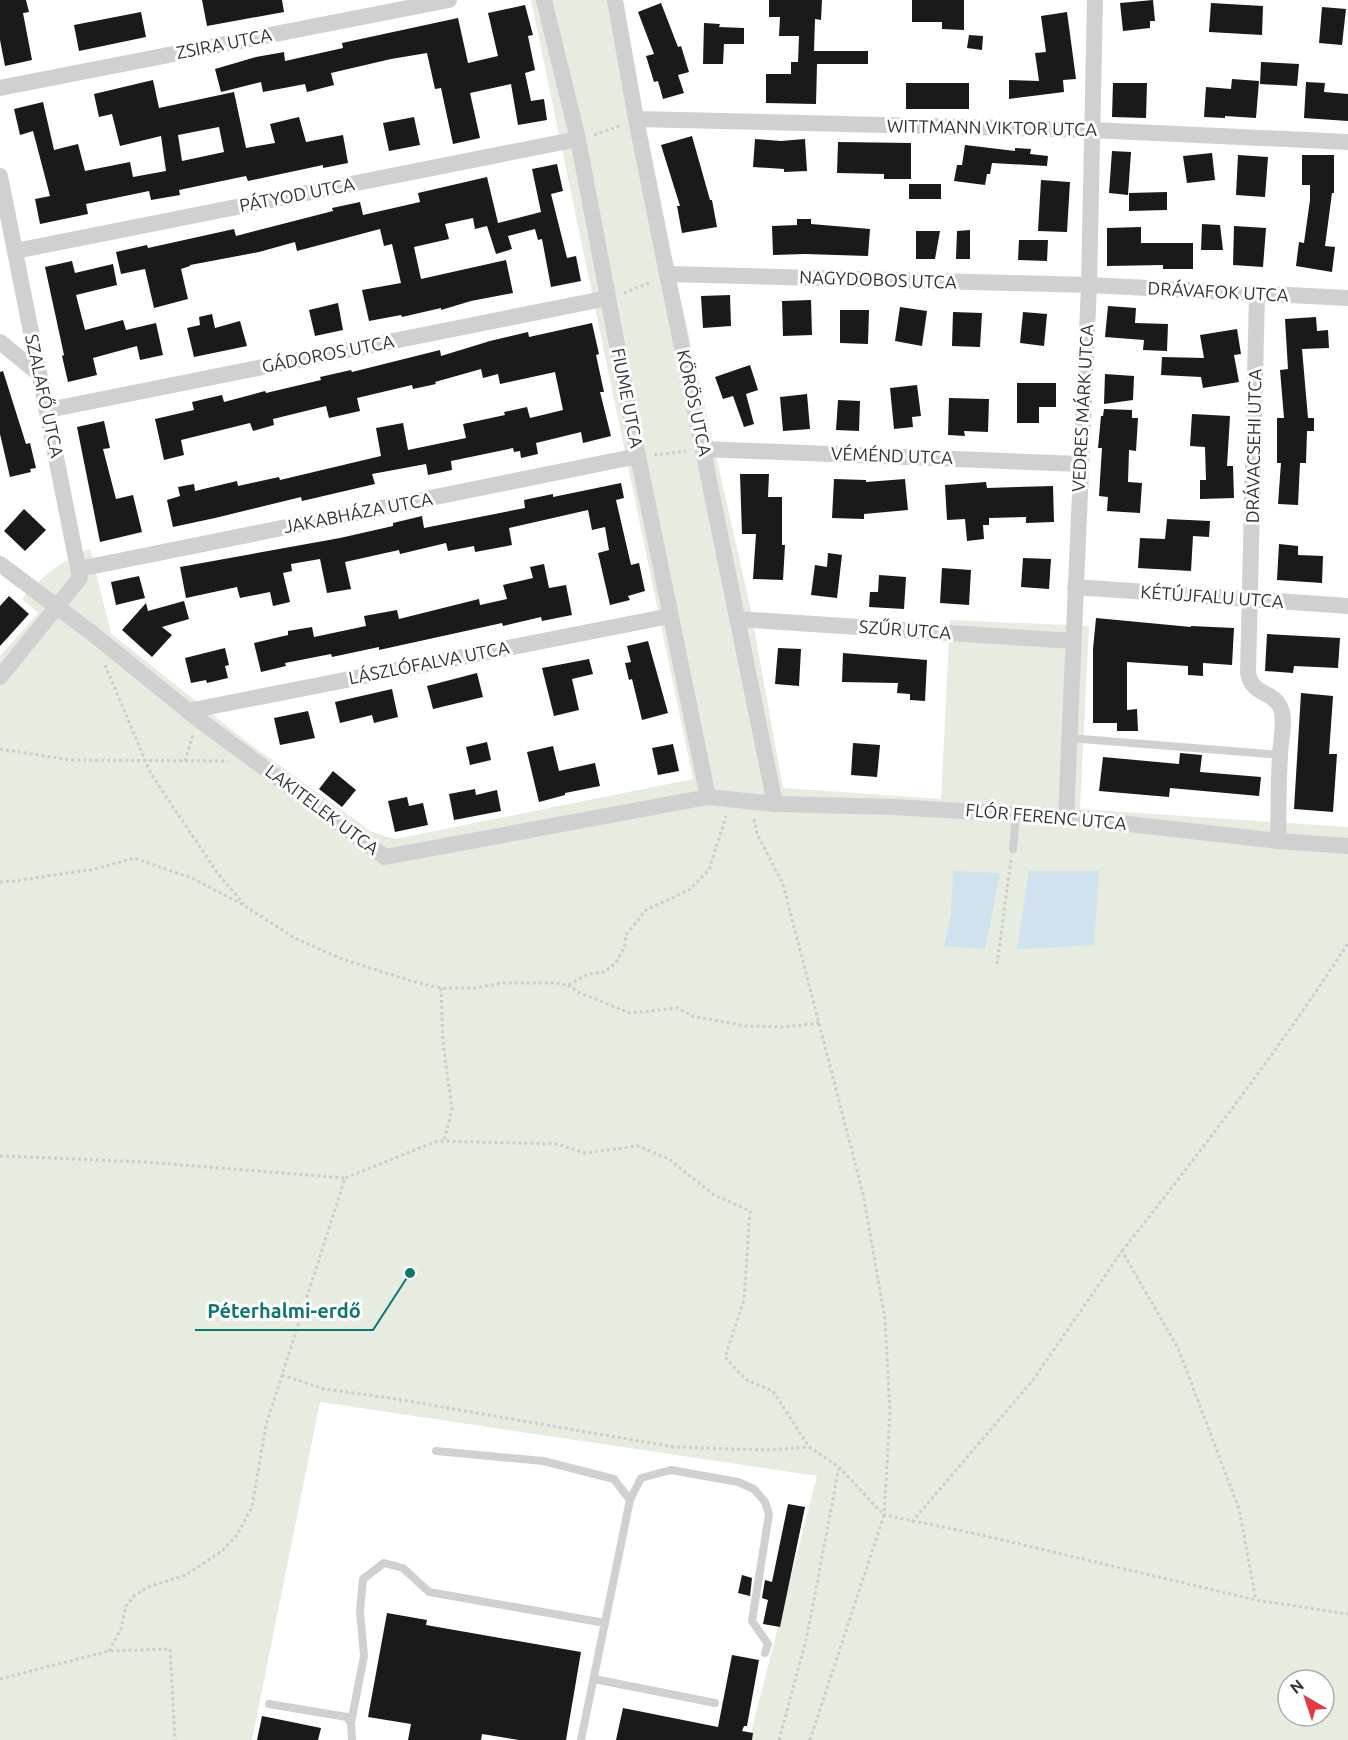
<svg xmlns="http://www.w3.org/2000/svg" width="1348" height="1740" font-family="Ubuntu,sans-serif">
<rect width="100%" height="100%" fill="#fff"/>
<!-- green -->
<path fill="#e6ecdf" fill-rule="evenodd" d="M531,0H613L750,606L783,788L941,799L950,620L1089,626L1080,809L1348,827V1740H749L817,1476L320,1402L252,1740H0V656L38,613L22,599C45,573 59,563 90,549L111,633L243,739L372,832L395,839L693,779ZM1288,1680H1324V1716H1288Z"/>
<!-- water -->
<g fill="#cfe2ee">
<path d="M953,871L1000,873L985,949L944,946L951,914Z"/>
<path d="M1029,871H1099L1094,945L1017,949Z"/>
</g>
<!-- building -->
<g fill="#1a1a1a" fill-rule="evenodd">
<path d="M0,0H26L29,12L23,13L32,60L5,66L0,40Z"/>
<path d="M202,0H282L284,12L207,26Z"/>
<path d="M769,0H822L821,20L815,19L814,51H868V64H817L816,104L766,103V74H791V62H798L799,36H779L780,17H769Z"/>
<path d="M912,0H964V30L942,29V22H912Z"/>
<path d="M1153,0L1155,21H1150V28L1123,31L1120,3Z"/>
<path d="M661,3L678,47L681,46L689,72L678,75L684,93L663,99L658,81L654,82L646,56L654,54L638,12Z"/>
<path d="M1211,3L1263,6L1262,35L1209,32Z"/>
<path d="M525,5L533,35L528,36L535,70L525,73L531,101L544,99L547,120L518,125L511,84L470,93L480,138L453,144L441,88L435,89L427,53L391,59L331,73L334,85L307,92L305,84L263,92L261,82L221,92L215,69L256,57L284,52L285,61L343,48L342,43L458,18L468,63L498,56L488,13Z"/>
<path d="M1322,7L1346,9L1342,45L1319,43Z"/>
<path d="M141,12L146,37L79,51L74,25Z"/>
<path d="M1067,12L1076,79L1063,80L1064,92L1009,99V80L1039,81L1035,53L1046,52L1041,16Z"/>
<path d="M704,23L720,24L719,27L744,28V44H724L723,64H703Z"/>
<path d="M969,35L983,36L982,50L967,48Z"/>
<path d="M1261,62L1299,64L1297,86L1260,84Z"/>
<path d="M1232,79L1259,81L1256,118L1225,116V118L1204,117L1206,87L1231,89Z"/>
<path d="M153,80L159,108L234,92L246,148L275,143L270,124L299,117L306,142L343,135L348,163L323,168V165L248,181L246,176L179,190L180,195L151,200L149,191L86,204L88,214L40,224L35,199L50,196L33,131L20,135L14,109L43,102L54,150L78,144L85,171L130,162L133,177L166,171L161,136L120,146L112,114L99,117L94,94ZM219,127L224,152L182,161L178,135Z"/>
<path d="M1306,82L1325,83L1324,92L1348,94V121L1304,118Z"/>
<rect x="906" y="83" width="63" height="26"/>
<path d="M1113,83H1147L1146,118L1112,117Z"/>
<path d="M414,117L420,145L389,151L383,123Z"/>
<path d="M692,136L710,200H712L717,227L682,233L677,206H680L661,145Z"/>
<path d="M755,139L781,141L805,139L807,171L784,172V169L753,167Z"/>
<path d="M838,142L911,143V179H884V174L837,173Z"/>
<path d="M965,145L1015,151V148L1031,149L1030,154L1048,156L1047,166L992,163L990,174H987L985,185L954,181L957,165H962Z"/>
<path d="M1112,151L1131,152L1128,195L1109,193Z"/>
<path d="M1212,153L1215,180L1187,183L1183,156Z"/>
<path d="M1238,155L1268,157L1265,197L1236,195Z"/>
<path d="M1302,155H1334V193H1332L1325,246L1335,247L1332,272L1296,266L1299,242L1304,243L1310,200V185H1302Z"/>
<path d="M557,164L563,191L551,194L567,258L576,256L581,281L551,287L542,239L538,240L535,229L508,236L512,249L496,254L487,226L475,229L473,218L445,224L449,239L414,247L421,279L506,260L513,293L471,301L441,310V308L402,317L401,315L369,321L362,290L401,283L392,244L384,246L380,229L297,251L295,242L259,252L190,265V266L181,269L188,299L154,308L145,269L121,274L116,252L147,245L148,248L234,229L236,236L333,211L332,208L360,202L363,215L420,202L418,193L487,177L498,223L541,212L532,169Z"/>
<path d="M1041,180L1070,182L1067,232L1038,231Z"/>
<rect x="909" y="184" width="32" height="15"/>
<path d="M1167,192V210L1129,211V193Z"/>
<path d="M797,219H811V224L870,229L868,256L805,254L773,255L772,226L797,225Z"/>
<path d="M1202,224L1220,225L1223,250H1201Z"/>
<path d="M1234,226L1266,228L1263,267L1233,265Z"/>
<path d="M1141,227V243H1193V269H1163V265L1107,266V228Z"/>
<path d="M970,230V259H956L957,231Z"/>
<path d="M916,231H940L935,259H916Z"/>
<path d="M1019,240H1048L1047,261L1018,260Z"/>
<path d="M72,261L75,273L113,264L117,285L76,295L85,330L123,320L126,330L156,323L163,355L140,360L137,346L93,358L97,375L68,382L62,356L64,355L45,267Z"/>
<path d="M730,295L731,326L703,328L701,296Z"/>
<path d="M811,300L812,335L783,336L782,301Z"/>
<path d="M338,303L343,330L315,336L309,310Z"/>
<path d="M1108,306L1136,308L1135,323L1168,324L1167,351L1143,350L1144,340L1105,337Z"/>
<path d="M900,307L927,311L922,346L895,341Z"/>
<path d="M840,310H869L868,344L840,343Z"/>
<path d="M953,312L982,313L980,347L952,346Z"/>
<path d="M1023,312L1047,314L1044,346L1020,343Z"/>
<path d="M212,314L215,328L240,321L247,346L194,357L187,328L200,325L199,317Z"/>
<path d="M1316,317L1317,331L1328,330L1329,348L1302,349L1308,418H1314V431H1307L1306,463H1300L1298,505L1278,504L1281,463H1277V418H1284L1280,370L1288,369L1285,319Z"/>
<path d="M592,323L599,354L596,355L604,392H600L611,436L583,443L581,432L536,443L538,454L521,458L520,451L514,452L513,448L451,461L452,470L428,475L426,464L372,474L375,484L302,501L301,497L215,518L173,527L167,500L180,496L178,487L194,484L195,491L237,481L238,486L279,477L280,480L381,456L376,428L403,423L408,450L466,438L463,424L505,415L504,412L527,407L530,418L563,410L555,372L500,384L498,374L483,378L481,369L435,382L436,384L413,389L412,385L357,398L360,411L329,418L326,406L273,419L274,425L253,431L250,423L181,440L184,455L164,460L155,419L194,410L192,402L222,395L224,402L265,391L266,393L321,380L320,377L351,370L352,372L440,350L441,356L490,341L528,332L529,337Z"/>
<path d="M1237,329L1241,354L1234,355L1239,382L1203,388L1201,377L1161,375L1162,357L1204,358L1200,335Z"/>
<path d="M750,365L758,390L746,394L754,424L744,427L733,396L723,399L715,377Z"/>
<path d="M3,371L26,444L30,443L36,468L30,469L31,472L10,477L0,434V372Z"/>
<path d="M1105,374L1134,376L1133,400L1104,404Z"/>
<path d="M1017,383H1056V407H1039V423H1017Z"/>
<path d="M917,385L921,416L912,417L913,427L894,429L890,388Z"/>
<path d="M807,394L810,429L783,431L780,397Z"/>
<path d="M949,398L989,399L988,432L964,431L965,436L948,435Z"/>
<path d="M838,400L860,401L859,431L836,430Z"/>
<path d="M1104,409L1132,410V418H1138L1136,451L1129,450L1128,482L1142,483L1140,513L1107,511L1108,497L1099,496L1102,448H1098L1101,416H1103Z"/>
<path d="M1192,414L1230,416L1227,466H1233L1234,498L1200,499V480H1206L1205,447L1190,446Z"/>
<path d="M104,421L110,448L103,449L116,499L133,495L142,532L100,542L77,427Z"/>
<path d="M740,474H769L768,497H782V545H785L783,580L753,579L756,534H742Z"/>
<path d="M834,479L866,480V482L905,479L908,510L864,514V519L832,518Z"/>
<path d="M986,482L987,488L1053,486L1054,522L1026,523V517L989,518V525H983L984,539L967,541L965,519L947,520L945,485Z"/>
<path d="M621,483L624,498L616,500L631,565L639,563L645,591L628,596L630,600L610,605L598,553L609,550L605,527L592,530L588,510L509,528L512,545L475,552L474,546L448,551L446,543L400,554L399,550L345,562L351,589L327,593L320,559L291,564L292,571L283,573L290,602L273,606L270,592L240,598L237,587L186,598L180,567L340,538L393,526V523L422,516L424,528L525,508L524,500L553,494V497Z"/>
<path d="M24,509L46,530L25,551L4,531Z"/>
<path d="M1167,519L1210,521L1209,537L1193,536L1191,571L1138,568L1140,538L1165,539Z"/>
<path d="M1279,544L1298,546V555L1323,556L1322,583L1277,580Z"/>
<path d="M828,553L842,555L837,598L811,595L815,565L827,567Z"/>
<path d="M1023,558L1051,559L1049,589L1021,587Z"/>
<path d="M544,564L549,588L566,585L572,615L542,621L541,617L503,626L502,623L379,650V647L332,657L331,654L285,663L286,666L261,672L254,643L288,635V631L312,627L314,637L366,626L364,616L397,610L399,619L479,599L480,605L507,599L503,585L533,578L530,567Z"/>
<path d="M942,568L971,570L969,605L940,603Z"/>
<path d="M879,575L906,577L904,609L869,607L870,592H878Z"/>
<path d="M139,576L145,598L116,605L111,582Z"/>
<path d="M9,596L29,614L0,646V606Z"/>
<path d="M184,601L189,619L162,627L172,635L152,657L122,630L146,603L148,611Z"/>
<path d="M1096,618L1191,627V626L1234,628L1232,665L1203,663V676L1188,675V666L1127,662V710L1137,709L1138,731H1117V723H1093V649Z"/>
<path d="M1267,634L1340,638L1338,668L1294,666L1293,673L1265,671Z"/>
<path d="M648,641L668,713L642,720L632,679L629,680L625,663L631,662L627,646Z"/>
<path d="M225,648L229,665L225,666L228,678L207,683L206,680L191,683L185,658Z"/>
<path d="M778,648L801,649L799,686L775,684Z"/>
<path d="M843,653L927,660L925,701L910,700V694L897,693L898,683L842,682Z"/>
<path d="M589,659L593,674L572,679L579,710L554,716L542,668Z"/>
<path d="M477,673L483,697L433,709L427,686Z"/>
<path d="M392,689L398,717L374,723L372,715L340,723L335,702Z"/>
<path d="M1301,693L1333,696L1329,754H1337L1333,812L1294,809Z"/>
<path d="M308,711L315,738L280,745L274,718Z"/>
<path d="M487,742L491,760L470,765L466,747Z"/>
<path d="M853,743L880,745L877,777L851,775Z"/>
<path d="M673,744L679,771L658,775L652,748Z"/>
<path d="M553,746L559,771L595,763L600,786L565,793V795L539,802L527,752Z"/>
<path d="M1180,753L1202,755L1200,772L1261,777L1259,796L1170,788L1169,797L1099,791L1103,757L1179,764Z"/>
<path d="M333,771L356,790L342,807L319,789Z"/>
<path d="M475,789L476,795L497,790L501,811L454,820L449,794Z"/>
<path d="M407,797L409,806L423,803L428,825L395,832L388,801Z"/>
<path d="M788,1504L805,1507L780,1627L763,1624L768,1600L762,1598L765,1580L772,1582Z"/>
<path d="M742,1575L752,1578L750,1596L738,1593Z"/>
<path d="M387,1613L427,1620L426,1625L581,1652L566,1740H519L482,1734L481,1740H408L411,1724L368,1717Z"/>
<path d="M732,1655L759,1660L747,1726H744L742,1731L753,1733L752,1740H616L623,1708L718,1727Z"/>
<path d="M262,1716L321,1728L318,1740H257Z"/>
</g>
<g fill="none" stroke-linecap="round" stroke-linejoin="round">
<!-- path -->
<g stroke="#cdcdcd" stroke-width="3" stroke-dasharray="3 3" stroke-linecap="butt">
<path d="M594,135L622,125"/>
<path d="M624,293L651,282"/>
<path d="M654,455L686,451"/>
<path d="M105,665L151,774L218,874L244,904"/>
<path d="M0,749L70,760L228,761"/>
<path d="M185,761L193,735"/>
<path d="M754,819L757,834L783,884L863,1194L885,1319L890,1413L884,1515L977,1534L1256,1600L1348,1614"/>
<path d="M0,882L14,881L95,869L134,858L194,879L245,906L293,937L339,958L411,981L441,988H476L501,983H555L568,985L588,974L604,972L616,963L625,945L626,935L646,910L689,890L709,870L726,816"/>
<path d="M997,964L1011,860"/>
<path d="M568,985L580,993L630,1013L678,1008L692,1016L746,1026L782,1027L820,1023"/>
<path d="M441,988L443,1042L452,1110L444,1141"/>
<path d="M0,1156L145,1162L345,1178"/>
<path d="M1122,1251C1201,1151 1279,1050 1348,943"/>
<path d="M282,1375L324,1389L390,1398L674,1447L765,1450L809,1447"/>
<path d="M912,1522L1033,1380L1122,1251L1178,1348L1239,1509L1256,1600"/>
<path d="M109,1651L121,1629L126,1606L135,1595L148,1587L186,1575L222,1551L237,1535L252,1507L266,1425L345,1178L437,1141L557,1144L585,1153L638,1146L669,1159L714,1195L750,1211L744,1300L725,1357L745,1379L773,1391L809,1447L839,1467L884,1515L810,1740"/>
<path d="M0,1679L109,1651L170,1649L175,1740"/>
<path d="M779,1740L807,1636L839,1467"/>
</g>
<!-- lane -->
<g stroke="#d0d0d0" stroke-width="8">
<path d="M1069,738L1280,755"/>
<path d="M1013,849L1016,814"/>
<path d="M436,1451L543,1461L614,1479L630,1500"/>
<path d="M594,1679L715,1703"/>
<path d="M269,1704L347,1717L351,1723L352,1740"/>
<path d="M351,1723L364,1656L360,1611L363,1579L384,1563L403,1568L429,1592L605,1623"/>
<path d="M581,1740L630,1500L641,1478L671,1470L738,1482L754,1489L765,1502L769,1514L752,1621L768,1644L765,1653"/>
</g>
<!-- street -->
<g stroke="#d0d0d0" stroke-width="16">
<path d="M544,0L578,139L638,456L708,797"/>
<path d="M615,0L636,119L667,274L775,804"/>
<path d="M0,88L449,0"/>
<path d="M636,119L1092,130L1348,142"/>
<path d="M0,176L80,578L0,677"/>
<path d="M15,251L578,139"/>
<path d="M667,274L1089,285L1348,298"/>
<path d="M1257,294L1248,672C1251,696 1274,690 1281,709C1286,722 1280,742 1280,756C1278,784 1279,812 1278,841"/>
<path d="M0,342L38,373"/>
<path d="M48,410L608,298"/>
<path d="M703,449L1081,464"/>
<path d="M0,564L93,634L198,719L385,857L708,797L775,804L893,807L1066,817L1278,841L1348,846"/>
<path d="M79,569L638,456"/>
<path d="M1075,587L1348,606"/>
<path d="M737,619L1073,641"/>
<path d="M188,711L670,616"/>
<path d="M1066,817L1089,285L1095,0"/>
</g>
</g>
<g text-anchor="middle" stroke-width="6" stroke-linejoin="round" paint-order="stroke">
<!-- street labels -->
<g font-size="18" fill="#333" stroke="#fff">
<text transform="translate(224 44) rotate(-11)" y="6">ZSIRA UTCA</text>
<text transform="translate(992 128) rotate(1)" y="6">WITTMANN VIKTOR UTCA</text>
<text transform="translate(297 195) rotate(-11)" y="6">PÁTYOD UTCA</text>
<text transform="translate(878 280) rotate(2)" y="6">NAGYDOBOS UTCA</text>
<text transform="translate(1218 292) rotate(3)" y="6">DRÁVAFOK UTCA</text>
<text transform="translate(328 354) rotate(-11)" y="6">GÁDOROS UTCA</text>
<text transform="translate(44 396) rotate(78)" y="6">SZALAFŐ UTCA</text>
<text transform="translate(627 398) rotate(79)" y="6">FIUME UTCA</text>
<text transform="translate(694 403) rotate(78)" y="6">KÖRÖS UTCA</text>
<text transform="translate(1083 408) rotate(-87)" y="6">VEDRES MÁRK UTCA</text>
<text transform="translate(1254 446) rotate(-89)" y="6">DRÁVACSEHI UTCA</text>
<text transform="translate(892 456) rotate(2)" y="6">VÉMÉND UTCA</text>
<text transform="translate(358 513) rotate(-11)" y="6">JAKABHÁZA UTCA</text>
<text transform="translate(1212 597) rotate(4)" y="6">KÉTÚJFALU UTCA</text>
<text transform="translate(905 630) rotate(4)" y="6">SZŰR UTCA</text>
<text transform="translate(429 663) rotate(-11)" y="6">LÁSZLÓFALVA UTCA</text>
<text transform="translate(322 810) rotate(37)" y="6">LAKITELEK UTCA</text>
<text transform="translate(1046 817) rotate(5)" y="6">FLÓR FERENC UTCA</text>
</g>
</g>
<!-- callouts -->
<path fill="none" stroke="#0f766e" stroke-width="2" d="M410 1273L373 1330H195"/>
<circle fill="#0f766e" stroke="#fff" stroke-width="2" cx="410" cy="1273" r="6"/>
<g font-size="20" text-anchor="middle" font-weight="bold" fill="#0f766e" stroke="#fff" stroke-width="6" stroke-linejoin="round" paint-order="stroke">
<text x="284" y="1318">Péterhalmi-erdő</text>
</g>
<!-- north arrow -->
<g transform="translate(1306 1698) rotate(321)"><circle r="28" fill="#ffffff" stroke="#adadad" stroke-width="1.5"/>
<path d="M0-4.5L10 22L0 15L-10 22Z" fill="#e63946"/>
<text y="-9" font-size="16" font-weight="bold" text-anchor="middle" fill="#333333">N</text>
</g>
</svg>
